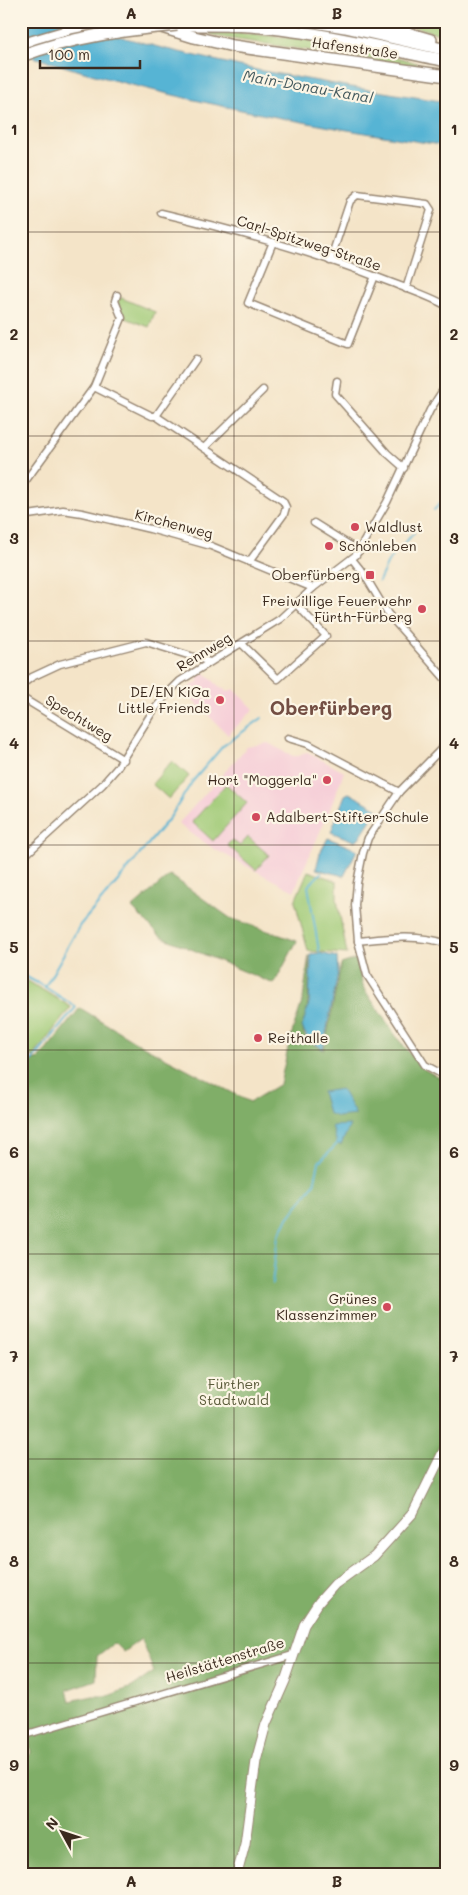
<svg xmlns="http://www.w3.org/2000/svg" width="468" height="1895" font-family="Mali,sans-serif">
<rect width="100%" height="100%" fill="#fcf5e5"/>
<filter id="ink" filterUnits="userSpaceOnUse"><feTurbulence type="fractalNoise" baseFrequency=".02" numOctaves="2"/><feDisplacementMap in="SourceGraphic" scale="10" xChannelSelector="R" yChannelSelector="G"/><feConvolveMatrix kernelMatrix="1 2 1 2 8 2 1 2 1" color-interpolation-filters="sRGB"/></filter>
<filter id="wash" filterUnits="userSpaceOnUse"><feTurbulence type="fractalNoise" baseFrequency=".0096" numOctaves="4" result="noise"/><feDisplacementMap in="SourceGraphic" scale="20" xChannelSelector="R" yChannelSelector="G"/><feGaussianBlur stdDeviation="1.12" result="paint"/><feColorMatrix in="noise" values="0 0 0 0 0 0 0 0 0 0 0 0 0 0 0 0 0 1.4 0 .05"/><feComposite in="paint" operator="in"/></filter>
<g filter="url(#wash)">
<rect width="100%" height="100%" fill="#f4e4c8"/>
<!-- built -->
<g fill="#f6cfd8">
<path d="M204,672L222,689L225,688L226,692L234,689L254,709L228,735L184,691L199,681L196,677Z"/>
<path d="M268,743L293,756H299L307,752L344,772L330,809L294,891L214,849L178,824L247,747Z"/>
</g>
<!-- green -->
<g fill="#a0ca77" stroke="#6e7a4a">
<path d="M392,21H428L447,26V36Z"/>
<path d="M205,32C274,34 355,43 420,64L419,67L220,37Z"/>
<path d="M119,297L155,312L149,327L123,317L118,302Z"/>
<path d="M172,761L189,776L169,799L152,784Z"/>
<path d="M226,784L247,803L213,841L192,822Z"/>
<path d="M248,837L269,855L256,870L227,845L232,840L240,846Z"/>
<path d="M308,871L337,881V900L347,954L308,951L295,901Z"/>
<path d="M21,977L71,1007L33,1057L21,1049Z"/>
</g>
<!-- forest -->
<g fill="#80ae68" stroke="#5e6c43" fill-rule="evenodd">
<path d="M170,875L230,918L297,941L274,984L160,936L132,908Z"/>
<path d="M309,955C309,971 310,987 308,1002C306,1028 292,1035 324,1050L341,964L356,959L364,989L398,1039L422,1068L447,1082V1874H21V1765L31,1753L28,1729L21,1731V1064L39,1059L80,1008L141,1045L250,1102L280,1084L290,1039L303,999ZM141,1639L154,1672L132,1687L108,1696H93L70,1701L67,1690L96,1680L97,1656L114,1643L123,1652Z"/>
</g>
<!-- water -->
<g fill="#56b4d4" stroke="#486f79">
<path d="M21,21H64L162,48L257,70L351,87L447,102V146C303,124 160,98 21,53Z"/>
<path d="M349,793L378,809L359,838L354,841L331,832L345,795Z"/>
<path d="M328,838L357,850L344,876L316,869L320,853Z"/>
<path d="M319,953L337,957L338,973L323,1049L308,1039L302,1027L309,1003L311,954Z"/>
<path d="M341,1089L356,1115L337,1117L328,1113L322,1092Z"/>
<path d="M350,1125L341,1145L337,1144L332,1126Z"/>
</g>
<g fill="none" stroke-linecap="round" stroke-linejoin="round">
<!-- stream -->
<g stroke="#56b4d4" stroke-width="2">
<path d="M434,510L447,496"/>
<path d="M379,581L389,560L414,533"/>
<path d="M319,951L308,886L321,873"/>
<path d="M21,974L45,987"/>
<path d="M21,1071L37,1055L76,1007L45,987L80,925L123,875L171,816L192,782L223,746L262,718"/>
<path d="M272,1284L278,1236L288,1218L314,1184L319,1162L337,1144"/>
</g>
</g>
</g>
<g filter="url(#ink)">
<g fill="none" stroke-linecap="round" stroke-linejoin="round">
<defs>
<g id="street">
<path d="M161,213C238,231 314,252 387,281C407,289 428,295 447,306"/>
<path d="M273,242L248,303L348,344L375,276"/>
<path d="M330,261L350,201L357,195L427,204L431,210L406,289"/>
<path d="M337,381L335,394L387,453L404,468"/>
<path d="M94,387L152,416H156L283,501L286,507L284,514L249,562"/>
<path d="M156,416L196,359"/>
<path d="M204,448L263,390"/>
<path d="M21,487L94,387L122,318L115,301L117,295"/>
<path d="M21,516L63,510L82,513L150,529L211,546L313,588"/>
<path d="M314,523L359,551"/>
<path d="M352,559L364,574L388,614L447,681"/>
<path d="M242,644L278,679L326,636L297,605"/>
<path d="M21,685L32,677L60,664L146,642L210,662"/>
<path d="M21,697L124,760"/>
<path d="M288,738L308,744L399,792"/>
<path d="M447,743L399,792L368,838L363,853L357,883L355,905L358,941L367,975L425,1065L447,1077"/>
<path d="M21,859L102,785L117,768L153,711L167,694L180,681L280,619L313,588L356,555L387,502L430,410L447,384"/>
<path d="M358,941C388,938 418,934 447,944"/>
<path d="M21,1736L293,1655"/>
<path d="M21,1748L26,1735"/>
</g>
<path id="secondary" d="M237,1874L245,1844L256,1761L266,1724L285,1681L304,1625L319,1602L335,1584L374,1556L413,1513L447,1444"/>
<g id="highway">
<path d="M142,21L194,37L233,46L447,76"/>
<path d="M309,21L345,27L447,50"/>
<path d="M366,21L431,40"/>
<path d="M177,25C211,25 246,24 280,29C337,36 391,50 447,61"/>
<path d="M21,45L62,33L121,21"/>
</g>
</defs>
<!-- street casing -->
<use href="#street" stroke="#988773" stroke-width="9"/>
<!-- secondary casing -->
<use href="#secondary" stroke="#988773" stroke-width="11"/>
<!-- highway casing -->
<use href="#highway" stroke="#988773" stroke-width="14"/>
<!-- street -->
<use href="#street" stroke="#fff" stroke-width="6"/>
<!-- secondary -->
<use href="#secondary" stroke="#fff" stroke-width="9"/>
<!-- highway -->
<use href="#highway" stroke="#fff" stroke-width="11"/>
<defs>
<path id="highway-bridge" d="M21,56C71,37 124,30 177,25"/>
</defs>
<!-- highway-bridge casing -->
<use href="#highway-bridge" stroke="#988773" stroke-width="14" stroke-linecap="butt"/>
<!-- highway-bridge -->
<use href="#highway-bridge" stroke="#fff" stroke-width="11"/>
</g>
</g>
<!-- grid -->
<path fill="none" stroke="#3b2a1e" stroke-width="1" stroke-opacity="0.55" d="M234,21V1874M21,232H447M21,436H447M21,641H447M21,845H447M21,1050H447M21,1254H447M21,1459H447M21,1663H447"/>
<!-- markers -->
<g fill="#d1495b" stroke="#fcf5e5" stroke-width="2">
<circle cx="355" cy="527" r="5"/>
<circle cx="329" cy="546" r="5"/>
<rect x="365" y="570" width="10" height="10" rx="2.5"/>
<circle cx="422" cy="609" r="5"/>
<circle cx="220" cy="700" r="5"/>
<circle cx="327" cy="780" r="5"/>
<circle cx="256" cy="817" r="5"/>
<circle cx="258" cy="1038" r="5"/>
<circle cx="387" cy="1307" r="5"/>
</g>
<g text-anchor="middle" stroke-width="4.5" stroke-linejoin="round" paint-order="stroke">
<!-- street labels -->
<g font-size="14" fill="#3b2a1e" stroke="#fcf5e5">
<text transform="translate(355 48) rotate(8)" y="5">Hafenstraße</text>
<text transform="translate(309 243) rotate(18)" y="5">Carl-Spitzweg-Straße</text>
<text transform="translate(174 524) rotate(15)" y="5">Kirchenweg</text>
<text transform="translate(204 652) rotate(-31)" y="5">Rennweg</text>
<text transform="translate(79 718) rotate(31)" y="5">Spechtweg</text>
<text transform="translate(225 1660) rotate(-17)" y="5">Heilstättenstraße</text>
</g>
<!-- poi labels -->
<g font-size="14" fill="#3b2a1e" stroke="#fcf5e5" text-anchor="end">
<text x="365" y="532" text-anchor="start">Waldlust</text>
<text x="339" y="551" text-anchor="start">Schönleben</text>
<text x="360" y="580">Oberfürberg</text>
<text x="412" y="606">Freiwillige Feuerwehr<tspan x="412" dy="16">Fürth-Fürberg</tspan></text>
<text x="210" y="697">DE/EN KiGa<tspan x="210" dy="16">Little Friends</tspan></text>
<text x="317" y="785">Hort "Moggerla"</text>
<text x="266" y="822" text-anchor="start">Adalbert-Stifter-Schule</text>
<text x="268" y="1043" text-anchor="start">Reithalle</text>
<text x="377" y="1304">Grünes<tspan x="377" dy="16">Klassenzimmer</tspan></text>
</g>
<!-- park labels -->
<g font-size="14" fill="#595a39" stroke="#fcf5e5">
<text x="234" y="1389">Fürther<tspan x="234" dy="16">Stadtwald</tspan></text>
</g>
<!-- water labels -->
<g font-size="15" font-style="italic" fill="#445a5e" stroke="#fcf5e5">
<text transform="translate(308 87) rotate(10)" y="5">Main-Donau-Kanal</text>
</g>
<!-- district labels -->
<g font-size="19" font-weight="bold" fill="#734e43" stroke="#fcf5e5">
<text x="331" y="715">Oberfürberg</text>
</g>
</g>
<!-- margin -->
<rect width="468" height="1895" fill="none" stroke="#fcf5e5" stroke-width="55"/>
<!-- north arrow -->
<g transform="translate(62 1832) rotate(310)" stroke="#fcf5e5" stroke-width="4" paint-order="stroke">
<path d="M0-4L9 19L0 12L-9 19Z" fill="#3b2a1e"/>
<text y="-8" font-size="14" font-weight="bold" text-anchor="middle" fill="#3b2a1e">N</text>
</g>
<!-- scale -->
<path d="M40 60v8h100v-8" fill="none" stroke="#3b2a1e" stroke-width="2.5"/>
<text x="48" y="60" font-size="15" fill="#3b2a1e" stroke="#fcf5e5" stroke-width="4" paint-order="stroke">100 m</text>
<rect x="28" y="28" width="412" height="1840" fill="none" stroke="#3b2a1e" stroke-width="2"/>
<g font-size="16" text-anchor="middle" font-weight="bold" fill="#3b2a1e">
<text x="131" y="19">A</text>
<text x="337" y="19">B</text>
<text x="14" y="135">1</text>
<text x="454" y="135">1</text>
<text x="14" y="340">2</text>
<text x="454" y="340">2</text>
<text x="14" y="544">3</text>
<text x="454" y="544">3</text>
<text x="14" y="749">4</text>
<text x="454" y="749">4</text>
<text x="14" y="953">5</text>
<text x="454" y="953">5</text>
<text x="14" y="1158">6</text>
<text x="454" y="1158">6</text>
<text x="14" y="1362">7</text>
<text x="454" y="1362">7</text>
<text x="14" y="1567">8</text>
<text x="454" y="1567">8</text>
<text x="14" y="1771">9</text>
<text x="454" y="1771">9</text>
<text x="131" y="1887">A</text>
<text x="337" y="1887">B</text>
</g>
</svg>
